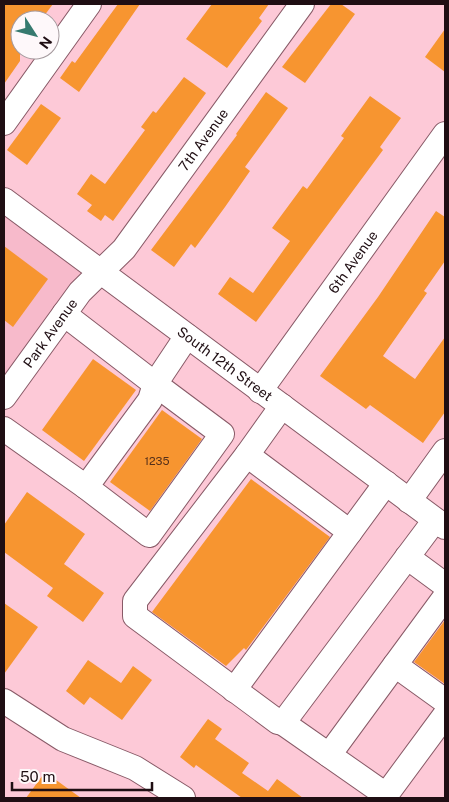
<svg xmlns="http://www.w3.org/2000/svg" width="449" height="802" font-family="'Public Sans',sans-serif">
<rect width="100%" height="100%" fill="#fdc9d7"/>
<!-- built -->
<path fill="#f7bacb" d="M4,211L84,269L4,379Z"/>
<!-- building -->
<g fill="#f79530">
<path d="M4,4H53L41,20H20V61L4,84Z"/>
<path d="M118,4H140L79,92L60,78L72,61L75,63Z"/>
<path d="M212,4H269L259,18L262,21L227,68L186,39Z"/>
<path d="M331,4H341L355,14L305,83L282,67Z"/>
<path d="M445,29V72L425,57Z"/>
<path d="M184,77L206,93L113,221L105,215L101,221L87,211L92,205L77,194L91,174L105,184L145,130L141,127L153,111L156,113Z"/>
<path d="M266,92L288,108L245,167L250,171L225,207L195,248L191,244L174,267L151,250L237,135L236,134Z"/>
<path d="M370,96L401,118L380,147L383,150L256,322L218,294L230,277L253,293L290,241L272,228L303,186L307,189L344,138L341,136Z"/>
<path d="M41,104L61,118L27,165L7,150Z"/>
<path d="M436,211L445,217V261L424,291L427,293L383,356L415,379L445,337V412L423,443L370,405L366,409L320,376L378,297Z"/>
<path d="M4,246L48,279L13,327L4,320Z"/>
<path d="M93,359L136,390L84,461L42,430Z"/>
<path d="M162,410L202,439L150,511L110,482Z"/>
<path d="M251,479L330,537L246,650L244,648L226,666L152,612Z"/>
<path d="M27,492L85,534L64,564L104,593L83,622L47,596L53,588L4,552V525Z"/>
<path d="M4,603L38,627L4,674Z"/>
<path d="M445,620V684L414,662Z"/>
<path d="M88,660L121,683L133,666L152,680L122,720L90,697L84,705L66,691Z"/>
<path d="M208,719L222,729L215,739L249,763L242,773L268,791L277,779L303,798H242L196,765L194,768L180,757Z"/>
<path d="M45,772L81,798H26Z"/>
</g>
<g fill="none" stroke-linecap="round" stroke-linejoin="round">
<defs>
<g id="minor">
<path d="M4,123L89,4"/>
<path id="s1" d="M4,200L445,527"/>
<path d="M64,314L155,384L150,400L86,487L149,535L222,434L155,384L187,336"/>
<path id="s2" d="M260,391L445,134"/>
<path id="s3" d="M4,397L80,292L124,249L302,4"/>
<path d="M4,429L86,487"/>
<path d="M247,455L282,406"/>
<path d="M409,501L445,451"/>
<path d="M435,520L283,723L386,795L445,715"/>
<path d="M407,557L445,585"/>
<path d="M395,665L445,597"/>
<path d="M234,690L386,483"/>
<path d="M4,701L63,739L135,768L183,798"/>
<path d="M283,723L278,722L135,616V601L247,455L350,532"/>
<path d="M329,755L395,665L445,701"/>
</g>
</defs>
<!-- minor casing -->
<use href="#minor" stroke="#885a67" stroke-width="26"/>
<!-- minor -->
<use href="#minor" stroke="#fff" stroke-width="24"/>
</g>
<g text-anchor="middle" stroke-width="4" stroke-linejoin="round" paint-order="stroke">
<!-- number labels -->
<g font-size="11" fill="#55301a">
<text x="157" y="465">1235</text>
</g>
<!-- street labels -->
<g font-size="14" fill="#1f0e13" stroke="#fef8fa">
<text dy="5" stroke="none"><textPath href="#s3" startOffset="326">7th Avenue</textPath></text>
<text dy="5" stroke="none"><textPath href="#s2" startOffset="159">6th Avenue</textPath></text>
<text dy="5" stroke="none"><textPath href="#s3" startOffset="79">Park Avenue</textPath></text>
<text dy="5" stroke="none"><textPath href="#s1" startOffset="275">South 12th Street</textPath></text>
</g>
</g>
<!-- border -->
<rect width="449" height="802" fill="none" stroke="#1f0e13" stroke-width="10"/>
<!-- north arrow -->
<g transform="translate(35 35) rotate(126)"><circle r="24" fill="#fef8fa" stroke="#a59a9e"/>
<path d="M0-4L9 19L0 12L-9 19Z" fill="#367a6f"/>
<text y="-8" font-size="14" font-weight="bold" text-anchor="middle" fill="#1f0e13">N</text>
</g>
<!-- scale -->
<path d="M12 782v8h140v-8" fill="none" stroke="#1f0e13" stroke-width="2.5"/>
<text x="20" y="782" font-size="15" fill="#1f0e13" stroke="#fef8fa" stroke-width="4" paint-order="stroke">50 m</text>
</svg>
